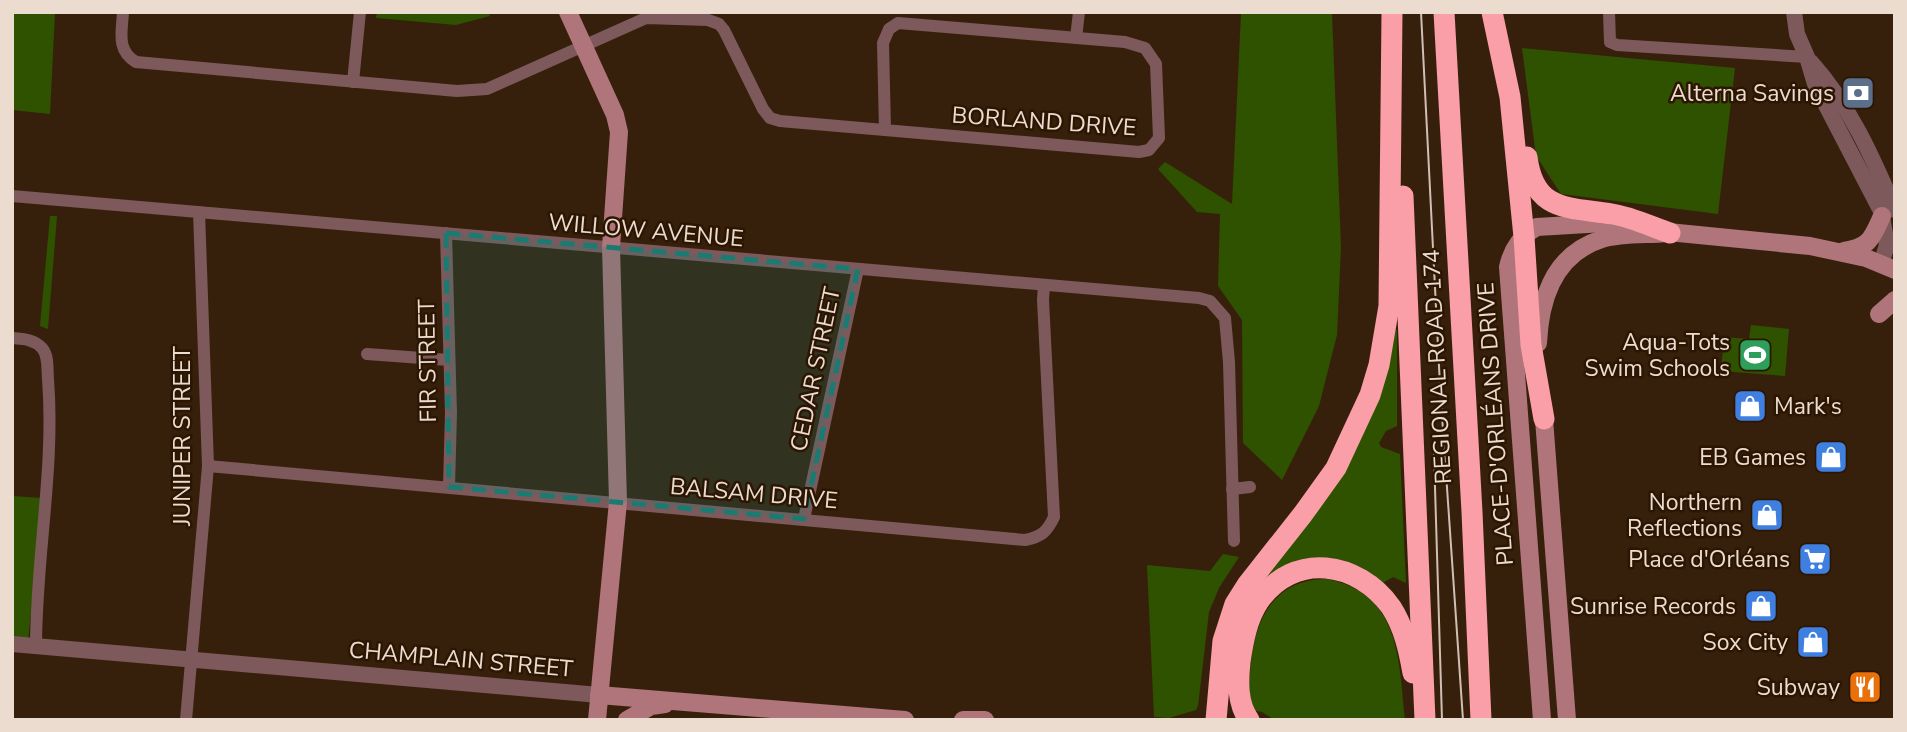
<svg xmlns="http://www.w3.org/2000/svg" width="1907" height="732" font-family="'Nunito Sans',sans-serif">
<rect width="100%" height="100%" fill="#37200b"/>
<!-- green -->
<g fill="#2e5200">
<path d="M12,12H55L50,114L12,110Z"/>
<path d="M377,12H488L490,16L456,25L376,18Z"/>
<path d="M1332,13L1341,247L1337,335L1319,406L1282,480L1243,443L1242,320L1218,286L1220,214L1197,212L1158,169L1165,162L1232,204L1241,14Z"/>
<path d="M1522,48L1735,68L1718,214L1561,194L1536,156Z"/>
<path d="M50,216H57L48,329L40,326Z"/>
<path d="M1751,325L1789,329L1785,376L1721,371L1724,337L1749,339Z"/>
<path d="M1393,330H1397V426L1386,431L1379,443L1381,447L1400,454L1406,583L1393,577L1381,584L1351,565L1247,598L1292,541Z"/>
<path d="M12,496L42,498L28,642L12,641Z"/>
<path d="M1223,554L1239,557L1219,588L1209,612L1198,706L1196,710L1169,718L1154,717L1147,565L1210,571Z"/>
<path d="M1327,579C1400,593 1399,659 1405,720L1273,719L1262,712L1253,710C1247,699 1249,685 1250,673C1253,624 1271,579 1327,579Z"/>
</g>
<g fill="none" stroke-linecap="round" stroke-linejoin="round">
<!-- minor -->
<g stroke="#7e595c" stroke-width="12">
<path d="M123,12C122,32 116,50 136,62L457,91L487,89L646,18L708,20L719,24L724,30L763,109L770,118L780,121L1139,152L1149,150L1159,138L1156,64L1145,48L1125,42L898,23L889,29L883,43L885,130"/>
<path d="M1609,12L1610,42L1617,45L1807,57"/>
<path d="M1076,38L1079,12"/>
<path d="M353,82L360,12"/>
<path d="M12,196L1199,298L1210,301L1225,318L1229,362L1234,541"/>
<path d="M446,233L451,413L449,487"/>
<path d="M12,338C23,339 34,339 42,348C49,356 47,369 48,379C55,468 36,557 36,646"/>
<path d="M367,354L449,360"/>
<path d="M208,466L1025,540C1041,537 1047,532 1054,517L1043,300L1044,285"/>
<path d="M1232,489L1250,487"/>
<path d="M804,519L858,269"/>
<path d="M186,720L208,466L199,212"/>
</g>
<!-- tertiary -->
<g stroke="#7e595c" stroke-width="16">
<path d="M1794,12L1797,34L1807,57L1815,84L1881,211L1887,245L1881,264"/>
<path d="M1811,62C1849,104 1873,158 1895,210"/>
<path d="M12,644L599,695"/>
</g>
<!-- secondary -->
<g stroke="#b0757a" stroke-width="18">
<path d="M568,12L615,115L619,132L611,247L618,502L597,720"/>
<path d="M1658,231L1810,246L1866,258L1895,270"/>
<path d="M1844,251C1870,247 1872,238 1882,216"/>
<path d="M1879,314L1895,300"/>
<path d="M1538,343C1540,298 1554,254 1602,239C1622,233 1646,235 1667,233"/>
<path d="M1543,406L1567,720"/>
<path d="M599,695L905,720"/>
<path d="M627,720L651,706L665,704"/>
<path d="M963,720H985"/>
<path d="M1542,720L1508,267C1512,249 1520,236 1537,227L1604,223L1623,226"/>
</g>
<!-- motorway -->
<g stroke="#fa9ea7" stroke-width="21">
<path d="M1444,12L1472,512L1481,720"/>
<path d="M1492,12L1510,97L1524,237L1531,345L1544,419"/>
<path d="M1527,157C1534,212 1568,207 1612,214C1632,217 1652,227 1670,233"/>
<path d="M1403,196L1425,720"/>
<path d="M1216,720L1223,641L1235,604L1247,585L1303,514L1336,468L1370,395L1379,365L1389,306L1392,12"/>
<path d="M1249,720C1237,703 1238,682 1240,662C1243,641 1247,619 1259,601C1294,551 1358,561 1391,607C1404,627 1409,650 1413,673"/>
</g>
<!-- tram -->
<g stroke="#d0bfb2" stroke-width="2">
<path d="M1421,12L1440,386L1463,720"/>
<path d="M1434,454L1442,720"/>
</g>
</g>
<!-- marked area -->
<path fill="#1a7b73" fill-opacity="0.2" stroke="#1a7b73" stroke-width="5" stroke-dasharray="14 9" stroke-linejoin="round" d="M446,233L858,269L804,519L449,487Z"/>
<!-- icons -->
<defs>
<symbol id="bank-square" viewBox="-11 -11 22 22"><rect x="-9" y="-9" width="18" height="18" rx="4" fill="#5c6f8a" stroke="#2c1602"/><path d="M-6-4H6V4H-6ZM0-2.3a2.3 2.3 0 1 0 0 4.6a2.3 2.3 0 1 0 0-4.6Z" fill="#fff"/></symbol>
<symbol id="stadium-square" viewBox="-11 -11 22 22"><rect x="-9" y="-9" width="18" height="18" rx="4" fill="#2e9e5b" stroke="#2c1602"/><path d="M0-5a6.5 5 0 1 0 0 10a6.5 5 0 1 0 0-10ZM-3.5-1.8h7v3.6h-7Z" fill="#fff"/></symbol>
<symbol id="shop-square" viewBox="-11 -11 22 22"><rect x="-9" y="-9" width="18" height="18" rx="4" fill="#3f7fe0" stroke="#2c1602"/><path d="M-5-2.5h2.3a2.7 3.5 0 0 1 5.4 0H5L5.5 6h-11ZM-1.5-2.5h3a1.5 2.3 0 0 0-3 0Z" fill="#fff"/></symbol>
<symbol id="supermarket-square" viewBox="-11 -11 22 22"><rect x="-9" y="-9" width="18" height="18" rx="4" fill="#3f7fe0" stroke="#2c1602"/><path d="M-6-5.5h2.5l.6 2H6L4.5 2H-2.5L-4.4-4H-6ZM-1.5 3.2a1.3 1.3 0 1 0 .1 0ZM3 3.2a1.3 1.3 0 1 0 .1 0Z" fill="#fff"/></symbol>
<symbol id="restaurant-square" viewBox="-11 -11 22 22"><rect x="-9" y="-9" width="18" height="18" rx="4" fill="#e8710a" stroke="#2c1602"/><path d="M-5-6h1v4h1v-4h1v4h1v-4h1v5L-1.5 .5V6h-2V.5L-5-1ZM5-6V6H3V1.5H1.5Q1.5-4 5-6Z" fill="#fff"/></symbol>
</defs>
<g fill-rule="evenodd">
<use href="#bank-square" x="1839" y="74" width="38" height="38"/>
<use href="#stadium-square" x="1736" y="336" width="38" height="38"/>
<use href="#shop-square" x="1731" y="387" width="38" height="38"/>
<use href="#shop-square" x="1812" y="438" width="38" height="38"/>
<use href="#shop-square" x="1748" y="496" width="38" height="38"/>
<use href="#supermarket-square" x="1796" y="540" width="38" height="38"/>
<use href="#shop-square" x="1742" y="587" width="38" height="38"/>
<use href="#shop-square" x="1794" y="623" width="38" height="38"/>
<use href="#restaurant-square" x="1846" y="668" width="38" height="38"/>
</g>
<g text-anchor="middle" stroke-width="5" stroke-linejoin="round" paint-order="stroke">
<!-- poi labels -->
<g font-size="23" fill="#ecdcd0" stroke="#2c1602" text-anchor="end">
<text x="1834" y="101">Alterna Savings</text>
<text x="1730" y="350">Aqua-Tots<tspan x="1730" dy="26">Swim Schools</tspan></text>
<text x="1774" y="414" text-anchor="start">Mark's</text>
<text x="1806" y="465">EB Games</text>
<text x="1742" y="510">Northern<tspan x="1742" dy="26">Reflections</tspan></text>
<text x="1790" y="567">Place d'Orléans</text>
<text x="1736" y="614">Sunrise Records</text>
<text x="1788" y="650">Sox City</text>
<text x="1840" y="695">Subway</text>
</g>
<!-- street labels -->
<g font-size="23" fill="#ecdcd0" stroke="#2c1602">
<text transform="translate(1044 121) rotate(4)" y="8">BORLAND DRIVE</text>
<text transform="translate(646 230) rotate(5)" y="8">WILLOW AVENUE</text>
<text transform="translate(427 361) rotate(-91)" y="8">FIR STREET</text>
<text transform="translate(1437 367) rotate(-93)" y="8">REGIONAL ROAD 174</text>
<text transform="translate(815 369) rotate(-78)" y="8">CEDAR STREET</text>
<text transform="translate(1495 424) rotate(-94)" y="8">PLACE-D'ORLÉANS DRIVE</text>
<text transform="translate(182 436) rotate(-90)" y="8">JUNIPER STREET</text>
<text transform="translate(754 493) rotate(5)" y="8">BALSAM DRIVE</text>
<text transform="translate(461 659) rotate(5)" y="8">CHAMPLAIN STREET</text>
</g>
</g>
<!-- border -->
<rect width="1907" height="732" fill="none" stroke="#ecdcd0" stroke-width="28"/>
</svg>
